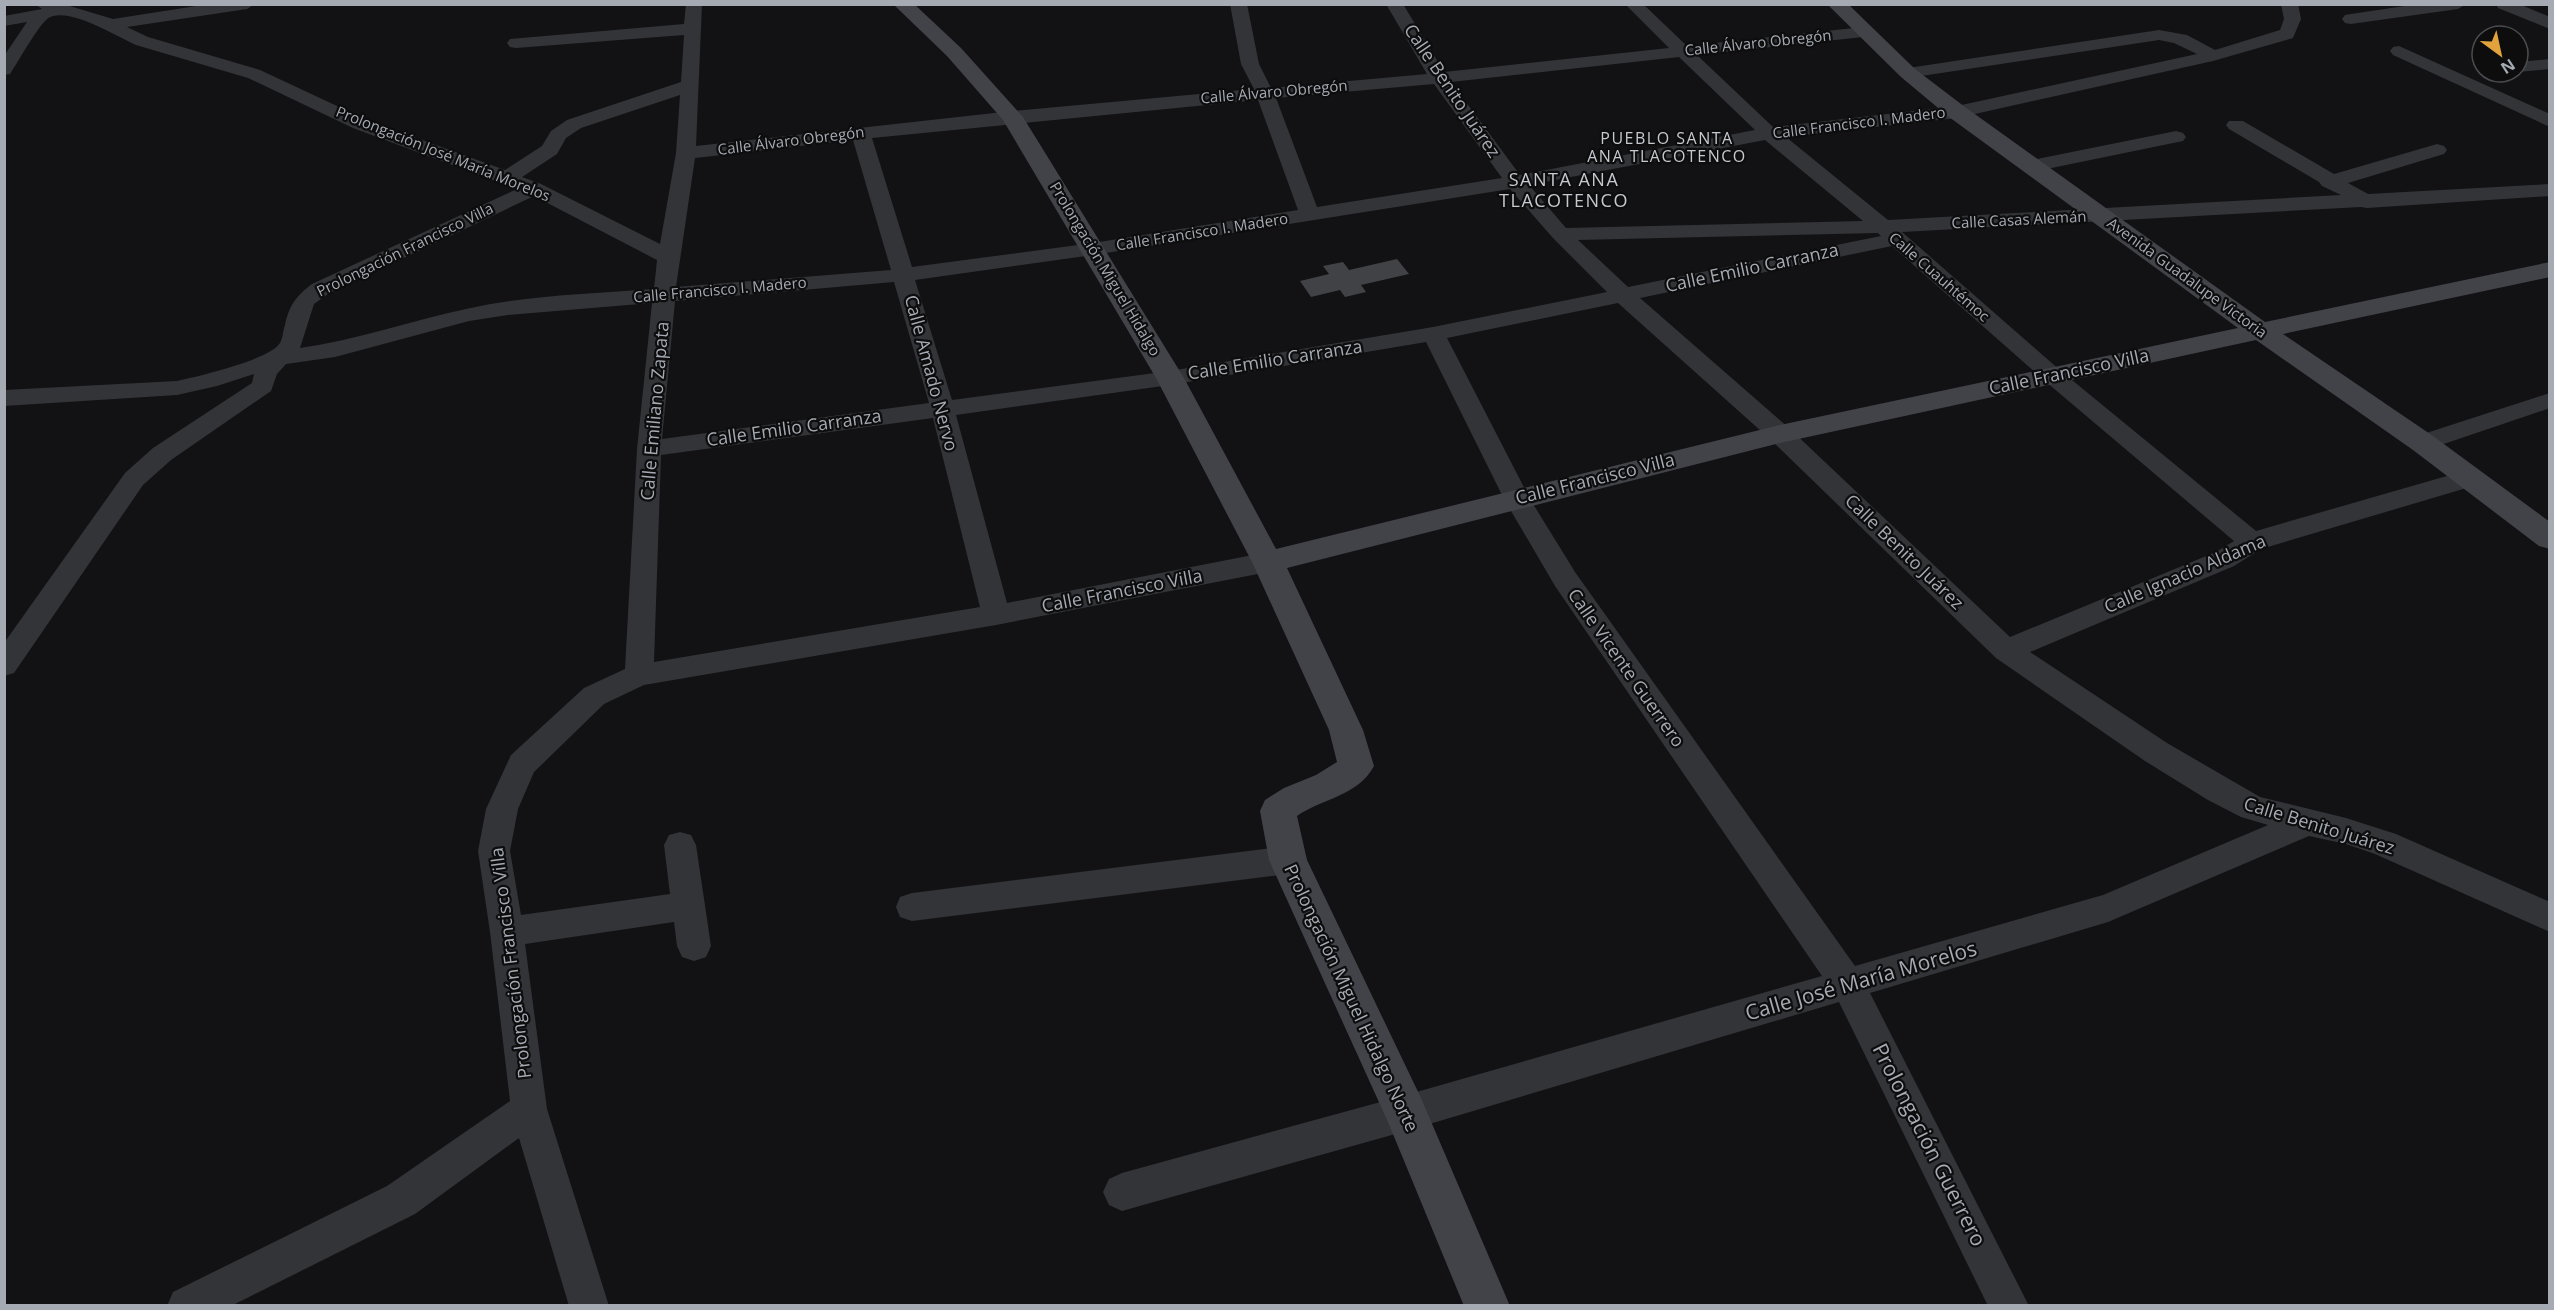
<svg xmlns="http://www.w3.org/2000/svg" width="2554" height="1310" font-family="'Open Sans',sans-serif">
<rect width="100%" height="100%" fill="#121214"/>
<!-- building -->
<path fill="#414246" d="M1397,259L1409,274L1361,285L1366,292L1345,297L1340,290L1311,297L1300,281L1329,274L1323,266L1343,262L1349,270Z"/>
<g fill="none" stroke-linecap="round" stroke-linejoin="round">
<!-- street -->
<g fill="#333438" fill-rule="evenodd">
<path d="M35,4H63L113,19L209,4H255L247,9L127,27L148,37L260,70L367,120L505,170L542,146L551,131L567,120L681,82L684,35L516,48L510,47L507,43L510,39L684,24L686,4H702L696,146L1012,111L1254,89L1241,64L1230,4H1247L1259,64L1271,88L1427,74L1386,4H1403L1444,72L1669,48L1625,4H1643L1687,46L1863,27L1869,28L1872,32L1869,36L1863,37L1697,55L1773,127L1957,106L2197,54L2174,43L2159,40L1908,78L1902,77L1899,73L1902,69L1908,68L2159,30L2187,35L2215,50L2280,30L2284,19L2281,4H2298L2301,19L2293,38L2213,61L1957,118L1786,137L1888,220L2341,195L2322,186L2319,182L2229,129L2226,125L2229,121H2243L2334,174L2437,144L2444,146L2447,150L2444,154L2348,183L2368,194L2550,184V196L2367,208L2361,207L1902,232L2061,371L2256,531L2471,469L2480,472L2484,478L2480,484L2261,549L2234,566L2030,652L2167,743L2260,797L2346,818L2396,834L2550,902V932L2375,854L2346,844L2309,836L2108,922L1870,993L2029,1306H1988L1839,1002L1406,1131L1122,1211L1109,1205L1103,1192L1109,1179L1122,1173L1406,1095L1822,976L1555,586L1504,499L1426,342L1170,385L956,415L1007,603L1268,552L1277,555L1281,562L1277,569L1268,572L996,625L644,685L604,704L534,772L518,809L510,851L521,915L670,894L664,845L669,835L680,832L691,835L696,845L711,946L706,957L694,961L682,957L677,946L674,922L525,944L547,1109L609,1306H569L519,1138L415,1214L231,1306H167L173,1292L387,1186L510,1101L490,932L478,851L486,809L511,755L584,688L625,669L637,449L652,303L508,315L469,321L335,357L286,364L277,374L271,391L171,460L143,485L14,673L4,676V643L125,473L153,448L252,383L254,374L217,386L177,395L4,406V390L177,381C199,376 269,360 280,343C283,338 283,330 285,325C289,306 296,296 312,284L517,189L353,128L248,78L136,45C117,37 64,3 46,20C35,31 20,59 10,74L4,75V56L27,22L4,26V16L42,9ZM1679,57L1755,130L1520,175L1451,82ZM1434,84L1502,178L1317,207L1276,98ZM680,95L676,153L660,244L541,184L522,177L557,154L566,138L581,128ZM1258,100L1298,210L1093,243L912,267L872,138ZM853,140L891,270L676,287L695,158ZM1765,140L1863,221L1566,228L1529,185ZM1510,189L1553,238L1607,292L1433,327L1170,371L952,400L915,280L1093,255ZM534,196L657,260L654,289C592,294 527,295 466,309C410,321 357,340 300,348L314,304L328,294ZM1878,233L1881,236L1628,287L1578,240ZM1892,246L2045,381L2234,541L2216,552L2010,637L1789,428L1640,298ZM894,282L929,403L662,439L675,301ZM1618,303L1771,440L1996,658L2145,761L2208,800L2241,817L2268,825L2103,895L1855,966L1575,572L1530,499L1447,338ZM933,418L980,607L654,662L661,455Z"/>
<path d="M2418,4H2466L2458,9L2351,24L2345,23L2342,19L2345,15L2351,14Z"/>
<path d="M2496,4H2519L2550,17V29L2498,8Z"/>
<path d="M2399,46L2550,114V127L2393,55L2390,51L2393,47Z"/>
<path d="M2550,59V69L2518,72H2516L2518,62Z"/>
<path d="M2176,131L2183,133L2186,137L2183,141L2032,172L2025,170L2022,166L2025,162L2032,160Z"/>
<path d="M2550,393V408L2423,451L2414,449L2411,443L2414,437Z"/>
<path d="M1288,846L1299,850L1304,860L1299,870L1288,874L912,921L900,917L896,907L900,897L912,893Z"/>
</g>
<!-- secondary -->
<path fill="#424348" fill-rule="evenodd" d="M893,4H914L961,48L1023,117L1184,378L1276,549L1780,425L2238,328L1949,117L1901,77L1827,4H1848L1915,69L1965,107L2265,322L2550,262V277L2283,334L2433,436L2550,522V549L2539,546L2413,450L2256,340L1780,443L1287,568L1363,730L1374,766C1358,796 1323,798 1297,816L1307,860L1421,1098L1510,1306H1464L1388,1122L1269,860L1260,811L1265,800L1284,788L1316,775L1337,762L1329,730L1252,562L1156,378L1003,120L947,56Z"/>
</g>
<g text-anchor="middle" stroke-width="4.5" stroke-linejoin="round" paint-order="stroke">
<!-- far-street labels -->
<g font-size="15" fill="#a5aab3" stroke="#0d0d0e">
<text transform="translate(1758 43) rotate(-6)" y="5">Calle Álvaro Obregón</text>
<text transform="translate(1274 92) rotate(-5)" y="5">Calle Álvaro Obregón</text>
<text transform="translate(1859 123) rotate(-7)" y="5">Calle Francisco I. Madero</text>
<text transform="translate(791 141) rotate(-7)" y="5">Calle Álvaro Obregón</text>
<text transform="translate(443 154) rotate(22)" y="5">Prolongación José María Morelos</text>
<text transform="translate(2019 220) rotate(-3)" y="5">Calle Casas Alemán</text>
<text transform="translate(1202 232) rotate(-9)" y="5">Calle Francisco I. Madero</text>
<text transform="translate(405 250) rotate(-26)" y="5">Prolongación Francisco Villa</text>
<text transform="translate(1105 269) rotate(59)" y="5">Prolongación Miguel Hidalgo</text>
<text transform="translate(1939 277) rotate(41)" y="5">Calle Cuauhtémoc</text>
<text transform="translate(2187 278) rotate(36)" y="5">Avenida Guadalupe Victoria</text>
<text transform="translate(720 290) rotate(-5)" y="5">Calle Francisco I. Madero</text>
</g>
<!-- far-neighbourhood labels -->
<g font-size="16" letter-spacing="1.5" fill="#c5c8cf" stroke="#0d0d0e">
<text x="1667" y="144">PUEBLO SANTA<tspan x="1667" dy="18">ANA TLACOTENCO</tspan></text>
</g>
<!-- street labels -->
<g font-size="18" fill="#a5aab3" stroke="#0d0d0e">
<text transform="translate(1452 91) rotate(56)" y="6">Calle Benito Juárez</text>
<text transform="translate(1752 268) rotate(-12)" y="6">Calle Emilio Carranza</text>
<text transform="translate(1275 360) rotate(-9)" y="6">Calle Emilio Carranza</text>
<text transform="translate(2069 372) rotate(-12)" y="6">Calle Francisco Villa</text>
<text transform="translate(931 373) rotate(75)" y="6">Calle Amado Nervo</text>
<text transform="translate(655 411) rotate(-85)" y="6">Calle Emiliano Zapata</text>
<text transform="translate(794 428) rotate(-8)" y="6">Calle Emilio Carranza</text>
<text transform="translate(1595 479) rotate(-14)" y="6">Calle Francisco Villa</text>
<text transform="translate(1904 552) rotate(44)" y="6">Calle Benito Juárez</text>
<text transform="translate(2185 574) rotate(-23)" y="6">Calle Ignacio Aldama</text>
<text transform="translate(1122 591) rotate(-11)" y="6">Calle Francisco Villa</text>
<text transform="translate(1626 668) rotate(55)" y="6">Calle Vicente Guerrero</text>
<text transform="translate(2319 826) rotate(17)" y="6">Calle Benito Juárez</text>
<text transform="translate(511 963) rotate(-97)" y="6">Prolongación Francisco Villa</text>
<text transform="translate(1351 998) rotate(65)" y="6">Prolongación Miguel Hidalgo Norte</text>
</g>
<!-- far-quarter labels -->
<g font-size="18" letter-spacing="1.5" fill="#c5c8cf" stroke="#0d0d0e">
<text x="1564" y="186">SANTA ANA<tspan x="1564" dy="21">TLACOTENCO</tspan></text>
</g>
<!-- near-street labels -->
<g font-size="21" fill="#a5aab3" stroke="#0d0d0e">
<text transform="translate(1861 981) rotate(-16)" y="7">Calle José María Morelos</text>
<text transform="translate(1929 1145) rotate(63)" y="7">Prolongación Guerrero</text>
</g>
</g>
<!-- border -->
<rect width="2554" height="1310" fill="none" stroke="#a5aab3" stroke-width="12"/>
<!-- north arrow -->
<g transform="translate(2500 54) rotate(147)"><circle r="28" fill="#0d0d0e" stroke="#4a4c50" stroke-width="1.5"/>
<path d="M0-4.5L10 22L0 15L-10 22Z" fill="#e2a33c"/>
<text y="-9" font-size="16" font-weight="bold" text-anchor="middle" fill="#a5aab3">N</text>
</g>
</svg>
